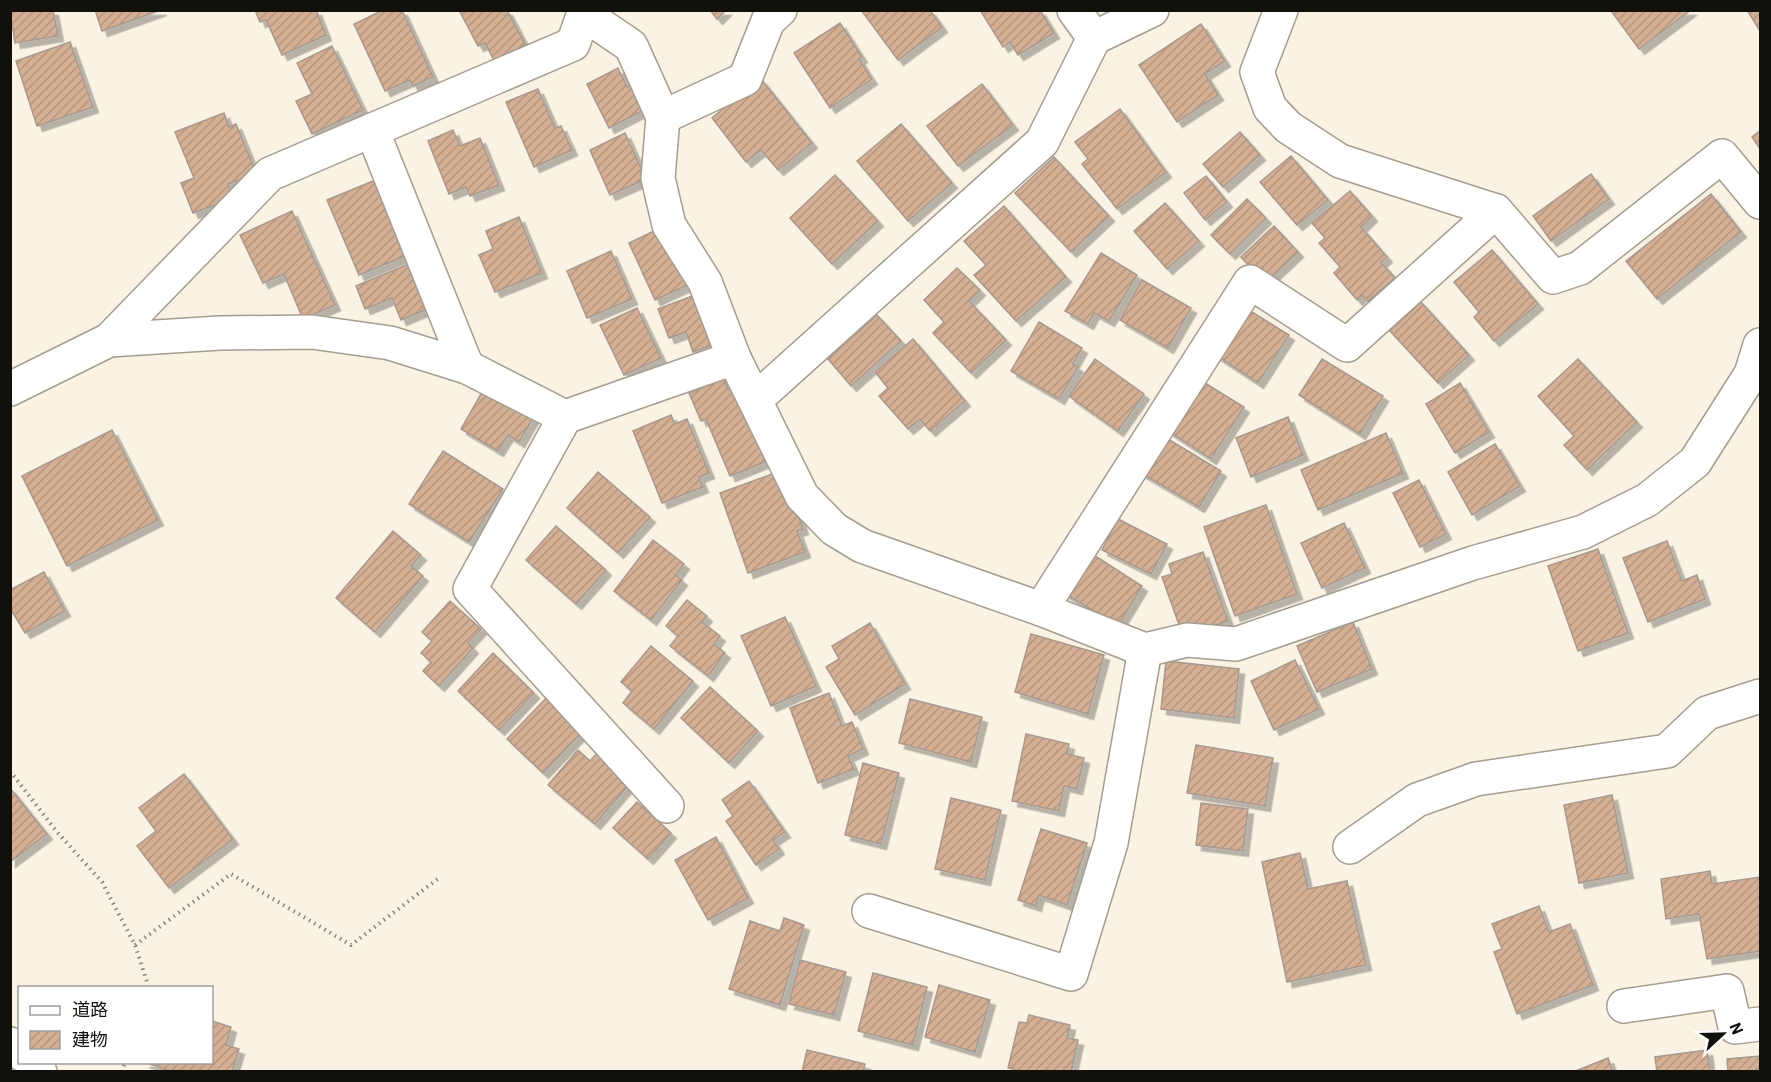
<svg xmlns="http://www.w3.org/2000/svg" width="1771" height="1082" font-family="Barlow,'Noto Sans JP',sans-serif">
<defs>
<pattern id="building-hatch" width="6" height="6" patternUnits="userSpaceOnUse" patternTransform="scale(1.5)"><rect width="6" height="6" fill="#d5af94"/><path d="M-1 1l2-2M0 6l6-6M5 7l2-2" fill="none" stroke="#b6967e"/></pattern>
<filter id="shadow"><feDropShadow dx="5.5" dy="5.5" stdDeviation="0" flood-color="#0004"/></filter>
</defs>
<rect width="100%" height="100%" fill="#faf3e4"/>
<!-- building -->
<g fill="url(#building-hatch)" stroke="#a7998f" stroke-width="1.5" filter="url(#shadow)">
<path d="M10,10H53L58,36L15,43Z"/>
<path d="M95,10H161L102,31Z"/>
<path d="M255,10H316L326,35L282,55L266,20L260,22Z"/>
<path d="M383,10H402L433,77L413,86L410,80L385,91L354,24Z"/>
<path d="M459,10H507L528,50L497,66L485,43L478,46Z"/>
<path d="M710,10H726L717,19Z"/>
<path d="M861,10H930L942,27L898,60Z"/>
<path d="M980,10H1040L1054,33L1018,55L1010,42L1003,47Z"/>
<path d="M1614,10H1691L1639,49L1612,12Z"/>
<path d="M1747,10H1760V31Z"/>
<path d="M840,23L862,57L859,59L872,79L830,108L794,53Z"/>
<path d="M1201,24L1225,61L1205,74L1218,95L1177,122L1139,65Z"/>
<path d="M70,42L93,107L37,126L16,61Z"/>
<path d="M332,46L363,110L312,134L296,101L312,94L297,63Z"/>
<path d="M618,68L627,87L633,84L646,109L609,128L587,84Z"/>
<path d="M761,79L812,143L778,170L761,150L746,162L712,118Z"/>
<path d="M982,84L1013,125L958,166L927,126Z"/>
<path d="M538,89L555,128L561,126L572,150L534,167L506,102Z"/>
<path d="M1120,109L1166,172L1117,209L1082,164L1088,159L1075,142Z"/>
<path d="M224,113L229,127L236,124L256,173L228,184L234,198L193,213L181,183L194,178L175,132Z"/>
<path d="M901,124L952,183L908,221L857,161Z"/>
<path d="M453,130L460,146L480,138L499,185L470,196L466,187L449,194L428,141Z"/>
<path d="M1760,131V149L1752,137Z"/>
<path d="M1240,132L1260,155L1223,187L1203,164Z"/>
<path d="M625,133L646,179L610,195L590,150Z"/>
<path d="M1291,156L1328,200L1297,225L1260,182Z"/>
<path d="M1054,157L1109,216L1071,252L1015,193Z"/>
<path d="M1591,174L1609,199L1551,241L1533,216Z"/>
<path d="M835,175L878,221L832,264L790,218Z"/>
<path d="M1206,176L1227,202L1205,220L1184,193Z"/>
<path d="M378,179L410,254L359,275L327,200Z"/>
<path d="M1350,191L1372,216L1361,227L1387,257L1381,262L1395,278L1368,301L1362,295L1357,300L1334,273L1340,267L1319,243L1325,238L1312,223Z"/>
<path d="M1711,194L1741,232L1657,299L1626,261Z"/>
<path d="M1247,199L1266,218L1230,254L1211,235Z"/>
<path d="M1165,203L1199,241L1167,269L1134,231Z"/>
<path d="M1004,206L1066,277L1016,321L974,275L986,265L964,241Z"/>
<path d="M292,211L335,305L303,319L284,274L263,283L240,235Z"/>
<path d="M519,217L542,273L495,292L479,255L493,249L486,231Z"/>
<path d="M664,226L690,284L655,300L629,243Z"/>
<path d="M1274,226L1298,252L1265,283L1241,257Z"/>
<path d="M1492,250L1538,304L1494,341L1474,317L1479,312L1454,282Z"/>
<path d="M611,251L632,299L587,318L567,271Z"/>
<path d="M1101,253L1137,275L1109,321L1094,313L1088,324L1065,311Z"/>
<path d="M409,264L427,309L401,320L392,298L365,309L356,286Z"/>
<path d="M957,268L980,290L969,301L1006,340L971,373L933,333L944,322L924,300Z"/>
<path d="M1142,280L1191,308L1168,348L1120,320Z"/>
<path d="M703,292L722,341L693,352L686,332L669,338L658,309Z"/>
<path d="M1421,302L1469,355L1438,383L1390,331Z"/>
<path d="M1244,307L1289,335L1258,383L1214,354Z"/>
<path d="M637,308L661,358L624,375L600,325Z"/>
<path d="M877,315L901,341L851,386L828,359Z"/>
<path d="M1039,322L1082,348L1073,364L1078,367L1059,399L1011,371Z"/>
<path d="M913,339L965,401L930,431L920,419L908,429L879,396L888,388L875,372Z"/>
<path d="M1095,359L1144,394L1118,431L1069,396Z"/>
<path d="M1322,359L1383,396L1360,434L1299,395Z"/>
<path d="M1578,359L1637,422L1587,470L1564,445L1574,436L1538,396Z"/>
<path d="M724,379L728,389L744,383L775,458L730,476L706,419L701,421L689,393Z"/>
<path d="M1200,380L1244,407L1211,459L1168,431Z"/>
<path d="M1460,383L1489,432L1455,453L1426,404Z"/>
<path d="M485,387L534,416L519,442L508,435L498,451L461,429Z"/>
<path d="M671,415L675,424L687,419L709,473L699,477L703,487L662,503L633,431Z"/>
<path d="M1288,417L1303,455L1251,477L1236,438Z"/>
<path d="M112,430L158,520L67,566L22,476Z"/>
<path d="M1386,433L1403,473L1318,510L1301,470Z"/>
<path d="M1163,436L1221,471L1199,507L1141,473Z"/>
<path d="M1495,444L1520,486L1472,515L1448,472Z"/>
<path d="M443,451L503,489L469,542L409,504Z"/>
<path d="M783,470L803,529L797,531L805,552L748,573L720,493Z"/>
<path d="M598,472L650,517L618,553L567,508Z"/>
<path d="M1419,480L1446,534L1420,547L1393,493Z"/>
<path d="M1266,505L1297,594L1235,616L1204,527Z"/>
<path d="M1118,519L1167,544L1151,574L1102,550Z"/>
<path d="M1344,523L1365,568L1322,588L1301,543Z"/>
<path d="M556,526L606,570L576,604L526,560Z"/>
<path d="M393,531L421,555L411,566L423,576L375,632L336,598Z"/>
<path d="M653,540L684,564L676,575L682,580L651,620L614,591Z"/>
<path d="M1667,541L1682,581L1697,575L1705,599L1648,622L1623,558Z"/>
<path d="M1598,549L1628,633L1578,651L1548,566Z"/>
<path d="M1089,552L1142,586L1118,626L1064,593Z"/>
<path d="M1203,552L1228,621L1183,636L1162,577L1172,574L1169,564Z"/>
<path d="M44,572L65,611L25,633L10,608V590Z"/>
<path d="M687,600L707,616L702,622L720,636L714,644L725,653L708,676L670,646L678,636L666,626Z"/>
<path d="M450,601L481,629L468,643L473,648L439,686L423,671L431,662L421,653L432,641L422,632Z"/>
<path d="M785,617L816,686L771,706L741,636Z"/>
<path d="M1353,622L1372,669L1317,692L1297,646Z"/>
<path d="M870,623L905,684L855,715L826,667L839,659L832,646Z"/>
<path d="M1031,634L1104,655L1088,714L1015,692Z"/>
<path d="M651,646L693,681L654,729L623,703L632,691L621,682Z"/>
<path d="M493,653L534,693L499,730L458,691Z"/>
<path d="M1295,660L1319,709L1274,730L1251,681Z"/>
<path d="M1166,661L1239,669L1234,718L1161,709Z"/>
<path d="M710,687L758,731L729,763L681,718Z"/>
<path d="M829,693L842,726L852,722L863,749L848,756L854,769L818,783L790,708Z"/>
<path d="M547,697L583,731L543,773L507,739Z"/>
<path d="M910,699L982,717L971,762L899,743Z"/>
<path d="M1026,734L1069,744L1067,754L1084,758L1077,789L1064,786L1059,811L1012,801Z"/>
<path d="M1196,745L1273,758L1265,806L1187,793Z"/>
<path d="M578,750L590,761L598,752L632,781L595,824L548,785Z"/>
<path d="M863,763L899,773L881,844L845,835Z"/>
<path d="M184,774L233,839L169,888L137,846L156,831L139,808Z"/>
<path d="M749,781L785,832L773,840L779,849L756,865L726,821L733,816L722,800Z"/>
<path d="M10,788L47,834L10,862Z"/>
<path d="M1612,795L1628,873L1579,883L1564,805Z"/>
<path d="M951,798L1001,810L985,880L935,869Z"/>
<path d="M637,802L671,833L648,859L613,828Z"/>
<path d="M1201,803L1248,809L1243,851L1196,845Z"/>
<path d="M1041,829L1087,843L1067,905L1039,895L1036,906L1018,900Z"/>
<path d="M716,837L748,898L708,920L675,860Z"/>
<path d="M1300,853L1308,889L1347,881L1366,965L1287,982L1262,862Z"/>
<path d="M1710,871L1712,884L1760,877V951L1707,959L1699,914L1666,919L1661,879Z"/>
<path d="M1539,906L1549,932L1570,924L1593,985L1517,1014L1494,952L1502,949L1492,924Z"/>
<path d="M784,918L804,925L780,1005L729,989L750,921L780,931Z"/>
<path d="M800,960L846,972L834,1015L789,1004Z"/>
<path d="M873,973L927,987L913,1045L858,1031Z"/>
<path d="M939,985L990,1000L975,1052L925,1037Z"/>
<path d="M1029,1015L1070,1025L1067,1038L1078,1040L1071,1072H1025L1008,1068L1019,1022L1027,1023Z"/>
<path d="M212,1021L231,1027L226,1045L239,1049L232,1072H173L144,1062H212Z"/>
<path d="M807,1050L865,1064L863,1072H802Z"/>
<path d="M1707,1050L1710,1072H1657L1655,1057Z"/>
<path d="M1760,1056V1072H1728L1727,1059Z"/>
<path d="M1608,1058L1613,1072H1573Z"/>
</g>
<g fill="none" stroke-linecap="round" stroke-linejoin="round">
<defs>
<g id="minor">
<path d="M1074,10L1094,38"/>
<path d="M1281,10L1257,72L1270,108L1288,127L1340,161L1496,211L1553,277L1580,268L1722,156L1760,202"/>
<path d="M584,14L631,46L663,117L745,79L768,21L780,10"/>
<path d="M663,117L658,178L669,225L705,282L734,358L802,496L834,529L862,546L1041,609L1145,650L1187,640L1236,644L1473,563L1583,532L1647,500L1695,462L1751,374L1760,345"/>
<path d="M372,130L467,367"/>
<path d="M109,340L270,174L573,44L585,10"/>
<path d="M10,389L109,340L220,333L312,332L390,343L467,367L565,417L734,358"/>
<path d="M755,400L1042,142L1094,38L1152,10"/>
<path d="M565,417L470,589L667,806"/>
<path d="M1041,609L1250,282L1347,345L1496,211"/>
<path d="M1350,847L1417,800L1476,779L1667,751L1707,713L1760,696"/>
<path d="M869,911L1071,974L1111,843L1145,650"/>
<path d="M1624,1006L1727,991L1735,1027L1760,1024"/>
</g>
<g id="tertiary">
<path d="M10,1044L20,1053"/>
<path d="M30,1062L40,1072"/>
</g>
</defs>
<!-- minor casing -->
<use href="#minor" stroke="#a49e90" stroke-width="36"/>
<!-- tertiary casing -->
<use href="#tertiary" stroke="#a49e90" stroke-width="36"/>
<!-- path -->
<g stroke="#8a857b" stroke-width="4" stroke-dasharray="1.5 4.5" stroke-linecap="butt">
<path d="M10,771L57,832L102,882L135,945L147,982L146,988"/>
<path d="M135,945L231,874L351,945L439,878"/>
<path d="M122,1072L125,1062"/>
</g>
<!-- minor -->
<use href="#minor" stroke="#fff" stroke-width="33"/>
<!-- tertiary -->
<use href="#tertiary" stroke="#fff" stroke-width="33"/>
</g>
<!-- border -->
<rect width="1771" height="1082" fill="none" stroke="#12100b" stroke-width="24"/>
<!-- legend -->
<rect x="18" y="986" width="195" height="78" fill="#ffffff" stroke="#a09f9d" stroke-width="1.5"/>
<rect x="30" y="1006" width="30" height="9" fill="#ffffff" stroke="#a09f9d" stroke-width="1.5"/>
<text x="72" y="1016" font-size="18" fill="#12100b">道路</text>
<rect x="30" y="1031" width="30" height="18" fill="url(#building-hatch)" stroke="#a09f9d" stroke-width="1.5"/>
<text x="72" y="1046" font-size="18" fill="#12100b">建物</text>
<!-- north arrow -->
<g transform="translate(1723 1034) rotate(68)" stroke="#ffffff" stroke-width="4.5" paint-order="stroke">
<path d="M0-4.5L10 22L0 15L-10 22Z" fill="#12100b"/>
<text y="-9" font-size="16" font-weight="bold" text-anchor="middle" fill="#12100b">N</text>
</g>
</svg>
